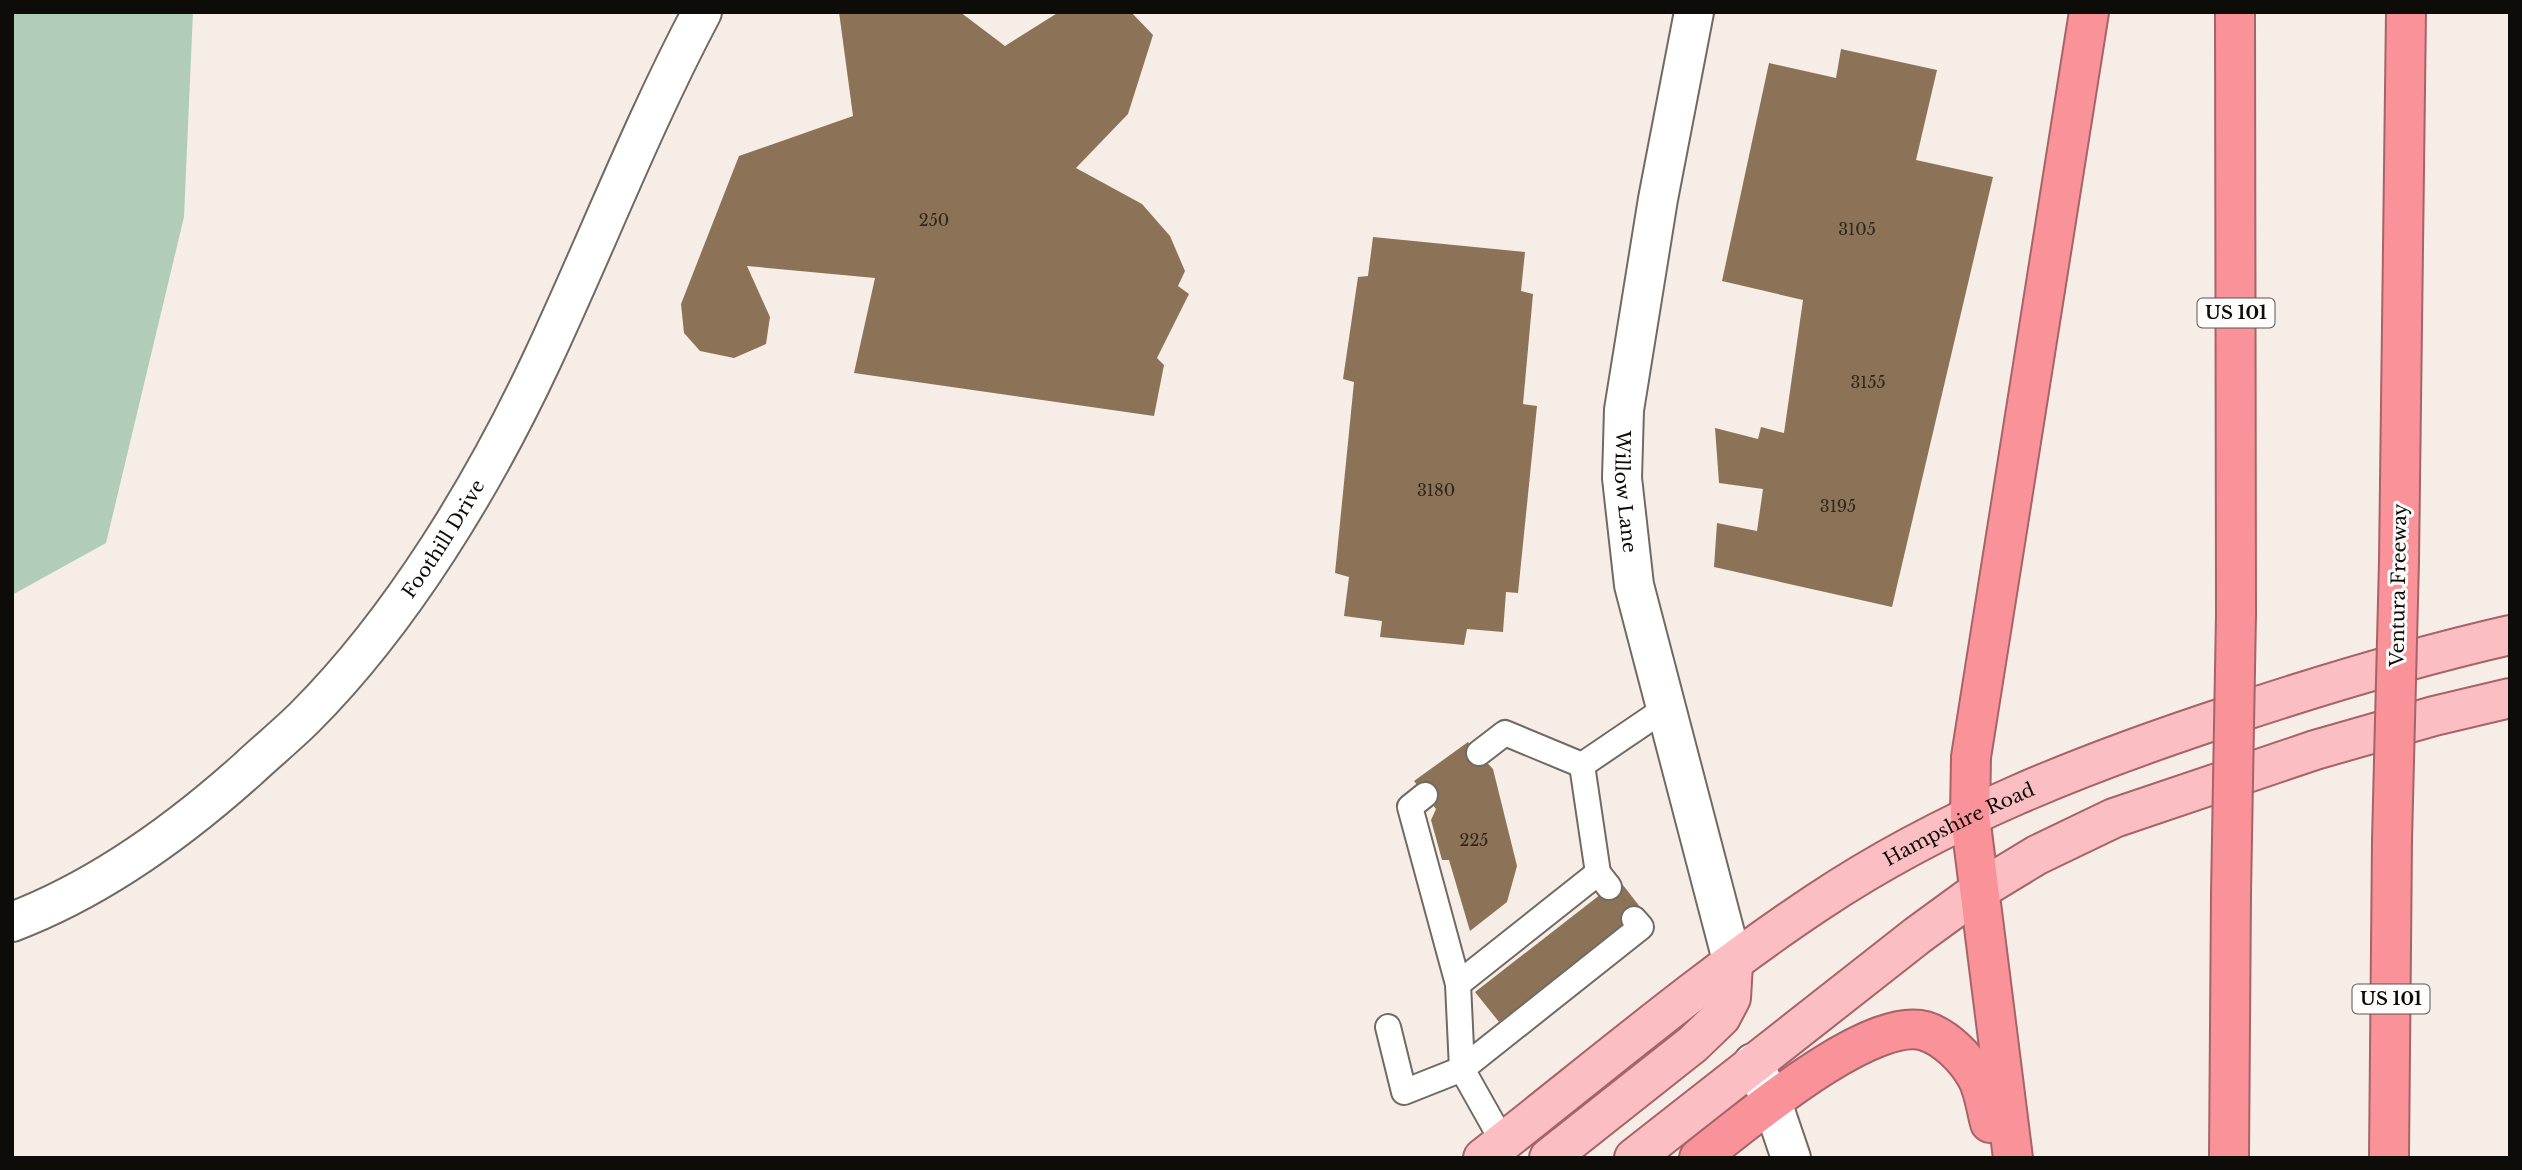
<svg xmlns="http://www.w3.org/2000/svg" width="2522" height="1170" font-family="'Libre Baskerville',serif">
<rect width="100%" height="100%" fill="#f6eee6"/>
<!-- green -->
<path fill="#b1cdb8" d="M12,12H193L184,217L106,543L12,595Z"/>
<!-- building -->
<g fill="#8c7357">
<path d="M839,12H960L1005,46L1059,12H1131L1153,35L1128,114L1076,168L1142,204L1170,236L1185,271L1178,286L1189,294L1157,358L1164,365L1154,416L854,373L875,278L747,266L770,317L766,344L734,358L700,351L684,333L681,304L739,156L853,116Z"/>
<path d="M1841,49L1937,70L1916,160L1993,177L1892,607L1714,567L1717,523L1757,531L1763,489L1719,483L1715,428L1758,439L1761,427L1784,433L1803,300L1722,281L1769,63L1836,78Z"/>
<path d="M1373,237L1525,252L1521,291L1533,294L1523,404L1537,406L1518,593L1506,592L1503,632L1467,629L1464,645L1380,637L1382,621L1344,616L1349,577L1335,573L1354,382L1343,379L1358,277L1368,276Z"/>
<path d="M1468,742L1493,769L1517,866L1507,902L1470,931L1449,860H1442L1431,820L1436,809L1414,781Z"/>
<path d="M1619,880L1644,912L1499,1022L1475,992Z"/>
</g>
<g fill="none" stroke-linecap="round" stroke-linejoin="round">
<defs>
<g id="service">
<path d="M1479,753L1505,733L1582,765"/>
<path d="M1582,765L1598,873"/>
<path d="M1582,765L1666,708"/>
<path d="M1425,795L1410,807L1458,984"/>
<path d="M1609,887L1598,873L1458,984L1462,1069L1641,927L1634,919"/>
<path d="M1388,1027L1404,1092L1462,1069L1503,1142"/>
</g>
<g id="minor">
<path id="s1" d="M12,922C99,889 179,831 248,769C267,751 287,735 305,717C402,620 484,484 542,360C596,245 642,125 702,12"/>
<path d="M1753,1063L1772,1102L1791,1158"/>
</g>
<g id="tertiary">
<path id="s2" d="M1694,12L1658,199L1624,410L1622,478L1634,585L1733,964"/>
</g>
<g id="primary">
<path id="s3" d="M1483,1158C1593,1072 1702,979 1818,902C1944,818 2085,763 2228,716C2321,685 2414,657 2510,635"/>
<path d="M1549,1158L1693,1044L1721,1017L1731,998L1733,964"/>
<path d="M1634,1158L1918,935L1981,889L2037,855L2114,818L2315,750L2434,716L2510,698"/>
</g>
<g id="motorway">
<path d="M2235,12L2236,614"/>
<path d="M2399,561L2406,12"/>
<path d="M1699,1158C1743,1124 1870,1015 1925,1031C1945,1037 1966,1058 1976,1076C1984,1089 1986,1109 1990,1123"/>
<path d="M2013,1158L1970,816L1971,757L2089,12"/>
<path d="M2229,1158L2231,894"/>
<path d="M2389,1158L2392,841"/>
</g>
</defs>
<!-- service casing -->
<use href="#service" stroke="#716a63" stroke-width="28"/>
<!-- minor casing -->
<use href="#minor" stroke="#716a63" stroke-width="42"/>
<!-- tertiary casing -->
<use href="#tertiary" stroke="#716a63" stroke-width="42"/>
<!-- primary casing -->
<use href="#primary" stroke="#a76367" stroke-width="42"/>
<!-- motorway casing -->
<use href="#motorway" stroke="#a76367" stroke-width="42"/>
<!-- service -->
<use href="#service" stroke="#fff" stroke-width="24"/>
<!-- minor -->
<use href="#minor" stroke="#fff" stroke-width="38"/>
<!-- tertiary -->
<use href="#tertiary" stroke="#fff" stroke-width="38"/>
<!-- primary -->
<use href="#primary" stroke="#fbbec2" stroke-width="38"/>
<!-- motorway -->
<use href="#motorway" stroke="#f99299" stroke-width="38"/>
<defs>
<g id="motorway-bridge">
<path d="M2392,841L2399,561"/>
<path d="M2231,894L2236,614"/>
</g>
</defs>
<!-- motorway-bridge casing -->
<use href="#motorway-bridge" stroke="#a76367" stroke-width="42" stroke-linecap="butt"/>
<!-- motorway-bridge -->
<use href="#motorway-bridge" stroke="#f99299" stroke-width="38"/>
</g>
<g text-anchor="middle" stroke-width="6" stroke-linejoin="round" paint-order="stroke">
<!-- number labels -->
<g font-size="16" fill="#2e261c">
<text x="934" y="226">250</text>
<text x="1857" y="235">3105</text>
<text x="1868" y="388">3155</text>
<text x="1436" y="496">3180</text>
<text x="1838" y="512">3195</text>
<text x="1474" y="846">225</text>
</g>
<!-- shield labels -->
<g fill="#fefdfb" stroke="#565452" stroke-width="2">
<rect x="2197.5" y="298.5" width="77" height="29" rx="5"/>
<rect x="2352.5" y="984.5" width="77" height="29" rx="5"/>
</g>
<g font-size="18" font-weight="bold" fill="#0e0c09">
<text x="2236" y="319">US 101</text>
<text x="2391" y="1005">US 101</text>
</g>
<!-- street labels -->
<g font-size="19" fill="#0e0c09" stroke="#fefdfb">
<text dy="7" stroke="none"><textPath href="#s2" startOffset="486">Willow Lane</textPath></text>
<text dy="7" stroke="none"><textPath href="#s1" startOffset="586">Foothill Drive</textPath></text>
<text transform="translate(2398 585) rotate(-89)" y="7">Ventura Freeway</text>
<text dy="7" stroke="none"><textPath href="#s3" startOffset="583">Hampshire Road</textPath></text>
</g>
</g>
<!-- border -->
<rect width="2522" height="1170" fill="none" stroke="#0e0c09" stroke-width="28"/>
</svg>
